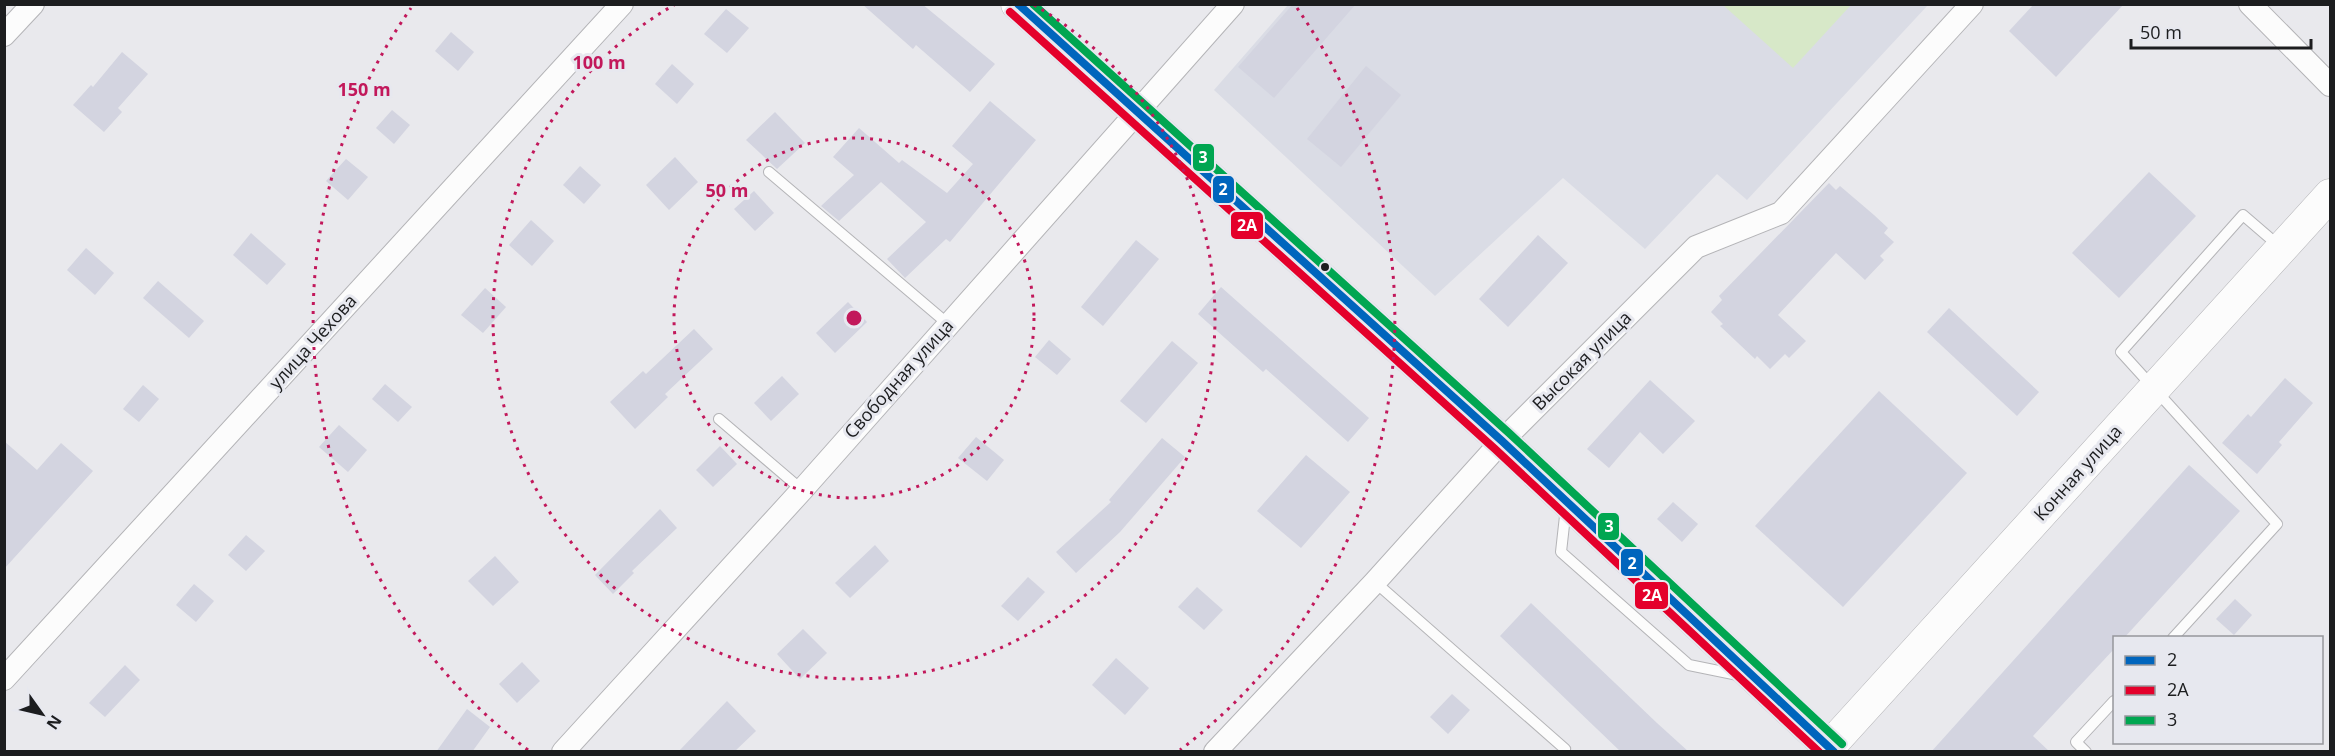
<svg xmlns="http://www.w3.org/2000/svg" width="2335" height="756" font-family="'Open Sans',sans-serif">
<rect width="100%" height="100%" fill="#e9e9ed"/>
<!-- built -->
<path fill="#dadce5" d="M1288,5H1928L1747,200L1717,174L1645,249L1563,178L1435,296L1214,90Z"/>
<!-- green -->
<path fill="#d7e8c8" d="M1723,5H1851L1793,68Z"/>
<!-- building -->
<g fill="#d3d4e0">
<path d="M862,4H922L995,64L970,92L916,45L913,49Z"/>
<path d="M1293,4H1356L1274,98L1238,67Z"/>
<path d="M2034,4H2124L2056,77L2009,31Z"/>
<path d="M726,9L749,28L727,53L704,34Z"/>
<path d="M451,32L474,52L458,71L435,51Z"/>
<path d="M122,52L148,74L118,108L122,112L104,132L73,105L91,85L93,87Z"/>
<path d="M672,64L694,84L677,104L655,84Z"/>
<path d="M1366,66L1401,95L1341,167L1307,139Z"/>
<path d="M990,101L1036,140L950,242L946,239L905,278L887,259L926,222L881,182L839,221L821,206L854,175L833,157L859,128L899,163L902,160L947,193L973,164L952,146Z"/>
<path d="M392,110L410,125L394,144L376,128Z"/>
<path d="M775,112L805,143L777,169L746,140Z"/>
<path d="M675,157L698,182L669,210L646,185Z"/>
<path d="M346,159L368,177L348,200L326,181Z"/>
<path d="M580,166L601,185L584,204L563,185Z"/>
<path d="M2149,172L2196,216L2119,298L2072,253Z"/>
<path d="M1829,183L1836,190L1840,186L1874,215L1888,228L1884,233L1894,242L1880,256L1884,260L1865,280L1836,253L1778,315L1806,341L1789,358L1785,354L1770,369L1757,356L1755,359L1720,326L1723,324L1711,312L1722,300L1719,296Z"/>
<path d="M754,191L774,213L755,231L734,209Z"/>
<path d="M531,220L554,241L532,266L509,245Z"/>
<path d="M251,233L286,264L267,285L233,255Z"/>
<path d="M1538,235L1568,263L1508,327L1479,299Z"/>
<path d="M1136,240L1159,259L1103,326L1081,307Z"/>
<path d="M86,248L114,273L95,295L67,270Z"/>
<path d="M158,281L204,321L189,338L143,298Z"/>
<path d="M1221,287L1369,418L1348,442L1266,369L1263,372L1198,314Z"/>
<path d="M485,288L506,307L483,333L461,315Z"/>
<path d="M848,302L867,322L835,353L816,333Z"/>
<path d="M1949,308L2039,392L2017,416L1927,332Z"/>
<path d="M694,329L713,349L665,394L668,397L635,429L610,402L643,371L646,374Z"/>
<path d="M1049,340L1071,359L1057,375L1035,357Z"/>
<path d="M1172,341L1198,363L1146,423L1120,401Z"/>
<path d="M782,376L799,394L771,421L754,403Z"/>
<path d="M2285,378L2313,403L2279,442L2282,445L2257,474L2222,443L2248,414L2251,417Z"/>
<path d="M1650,380L1695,421L1663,454L1640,432L1609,468L1587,449Z"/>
<path d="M385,384L412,407L398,422L372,399Z"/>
<path d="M143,385L159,399L139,422L123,409Z"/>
<path d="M1879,391L1967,473L1843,607L1755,526Z"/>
<path d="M339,425L367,450L348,472L319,447Z"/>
<path d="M976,437L1004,460L987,481L958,458Z"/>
<path d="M1162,438L1185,457L1120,532L1076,573L1056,552L1111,502L1109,500Z"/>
<path d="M4,441L37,470L61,443L93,471L4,569Z"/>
<path d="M720,446L737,464L713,487L696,470Z"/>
<path d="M1306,455L1350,492L1301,548L1257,511Z"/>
<path d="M2189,465L2240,511L2124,638H2115V648L2033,736L2050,752H1931Z"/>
<path d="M1673,502L1698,524L1682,542L1657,519Z"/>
<path d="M660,509L677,528L632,571L634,573L613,594L595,575Z"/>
<path d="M246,535L265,551L246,571L228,555Z"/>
<path d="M875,545L889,561L850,598L835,583Z"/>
<path d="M495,556L519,582L493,606L468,581Z"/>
<path d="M1028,577L1045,592L1018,621L1001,606Z"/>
<path d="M194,584L214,601L196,622L176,605Z"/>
<path d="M1197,587L1223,610L1204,630L1178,607Z"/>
<path d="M2235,599L2252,615L2234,635L2216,619Z"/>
<path d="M1531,603L1657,723L1689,752H1621L1500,636Z"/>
<path d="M803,629L827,653L800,679L777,654Z"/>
<path d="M1116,658L1149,688L1125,715L1092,685Z"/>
<path d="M522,662L540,681L517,703L499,684Z"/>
<path d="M125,665L140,680L105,717L89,703Z"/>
<path d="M1452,694L1470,710L1448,734L1430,717Z"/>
<path d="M727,701L756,731L734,752H678Z"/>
<path d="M467,709L490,727L472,752H436Z"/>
</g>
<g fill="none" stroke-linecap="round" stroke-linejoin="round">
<defs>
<g id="service">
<path d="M769,172L948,324"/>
<path d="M719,419L802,490"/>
<path d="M1566,507L1561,552L1689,665L1738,675"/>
<path d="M1375,582L1565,749L1563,752"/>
<path d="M2173,638L2277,524L2121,352L2243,215L2279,246"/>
<path d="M2086,752L2076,742L2114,701"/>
</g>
<g id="minor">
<path d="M2250,4L2330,85"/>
<path d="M4,35L33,4"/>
<path d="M4,679L622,4"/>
<path d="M563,752L802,490L1233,4"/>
<path d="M1215,752L1375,582L1502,441L1696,247L1781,213L1972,4"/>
</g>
<path id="secondary" d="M1017,4L1502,441L1829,747L2330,195"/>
</defs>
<!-- service casing -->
<use href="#service" stroke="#b4b4b7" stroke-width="12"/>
<!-- minor casing -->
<use href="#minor" stroke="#b4b4b7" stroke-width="24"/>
<!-- secondary casing -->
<use href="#secondary" stroke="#b4b4b7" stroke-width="33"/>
<!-- service -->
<use href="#service" stroke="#fcfcfc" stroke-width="10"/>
<!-- minor -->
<use href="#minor" stroke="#fcfcfc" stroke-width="22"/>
<!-- secondary -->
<use href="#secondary" stroke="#fcfcfc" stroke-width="32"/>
<defs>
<path id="bus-1" d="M1018,4L1502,441L1834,752"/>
<path id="bus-2" d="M1010,12L1495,449L1819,752"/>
<path id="bus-3" d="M1033,4L1509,433L1842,744"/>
</defs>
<!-- bus-1 casing -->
<use href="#bus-1" stroke="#e7e8ef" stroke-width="12"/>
<!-- bus-2 casing -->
<use href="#bus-2" stroke="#e7e8ef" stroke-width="12"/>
<!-- bus-3 casing -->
<use href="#bus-3" stroke="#e7e8ef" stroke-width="12"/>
<!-- bus-1 -->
<use href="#bus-1" stroke="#0065bd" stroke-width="8"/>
<!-- bus-2 -->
<use href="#bus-2" stroke="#e4002b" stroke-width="8"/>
<!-- bus-3 -->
<use href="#bus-3" stroke="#00a651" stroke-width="8"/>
</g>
<!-- distance rings -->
<g fill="none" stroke="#c2185b" stroke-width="3" stroke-dasharray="3 6">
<circle cx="854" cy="318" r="180"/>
<path d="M1034 5A361 361 0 1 1 674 5"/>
<path d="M528 750A541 541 0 0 1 411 8M1297 8A541 541 0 0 1 1180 750"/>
</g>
<!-- markers -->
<circle fill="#1c1d1f" stroke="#e7e8ef" stroke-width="2" cx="1325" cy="267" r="5"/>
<g text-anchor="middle" stroke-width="6" stroke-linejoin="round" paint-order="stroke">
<!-- street labels -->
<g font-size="18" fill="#1c1d1f" stroke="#e7e8ef">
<text transform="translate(313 342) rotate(-48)" y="6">улица Чехова</text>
<text transform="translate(1582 361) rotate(-45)" y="6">Высокая улица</text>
<text transform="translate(899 379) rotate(-48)" y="6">Свободная улица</text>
<text transform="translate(2078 473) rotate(-48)" y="6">Конная улица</text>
</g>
</g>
<circle cx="854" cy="318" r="9" fill="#c2185b" stroke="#e7e8ef" stroke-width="3"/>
<g font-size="18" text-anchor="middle" font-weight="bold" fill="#c2185b" stroke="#e7e8ef" stroke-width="6" stroke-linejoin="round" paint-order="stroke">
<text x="599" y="69">100 m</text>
<text x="364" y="96">150 m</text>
<text x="727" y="197">50 m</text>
</g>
<g stroke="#e7e8ef" stroke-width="2">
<rect x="1192" y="143" width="23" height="29" rx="6" fill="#00a651"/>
<rect x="1212" y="175" width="23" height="29" rx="6" fill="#0065bd"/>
<rect x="1230" y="211" width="34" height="29" rx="6" fill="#e4002b"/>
<rect x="1597" y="512" width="23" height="29" rx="6" fill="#00a651"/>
<rect x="1620" y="548" width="24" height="29" rx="6" fill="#0065bd"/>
<rect x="1634" y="581" width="35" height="29" rx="6" fill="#e4002b"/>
</g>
<g font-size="16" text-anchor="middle" font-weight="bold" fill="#fff">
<text x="1203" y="163">3</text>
<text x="1223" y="195">2</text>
<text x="1247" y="231">2А</text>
<text x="1609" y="532">3</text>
<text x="1632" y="569">2</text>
<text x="1652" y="601">2А</text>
</g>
<!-- border -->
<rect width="2335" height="756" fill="none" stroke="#1c1d1f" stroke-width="12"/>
<!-- legend -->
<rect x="2113" y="636" width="210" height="108" fill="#e7e8ef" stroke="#96979c" stroke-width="1.5"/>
<rect x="2125" y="656" width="30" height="9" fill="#0065bd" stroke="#96979c" stroke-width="1.5"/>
<text x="2167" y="666" font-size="18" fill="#1c1d1f">2</text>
<rect x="2125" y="686" width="30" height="9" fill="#e4002b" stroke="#96979c" stroke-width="1.5"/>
<text x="2167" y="696" font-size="18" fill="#1c1d1f">2А</text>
<rect x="2125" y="716" width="30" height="9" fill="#00a651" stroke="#96979c" stroke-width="1.5"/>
<text x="2167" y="726" font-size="18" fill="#1c1d1f">3</text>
<!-- north arrow -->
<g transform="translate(42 714) rotate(124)" stroke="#e7e8ef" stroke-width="4.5" paint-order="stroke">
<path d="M0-4.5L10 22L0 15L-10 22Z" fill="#1c1d1f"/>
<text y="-9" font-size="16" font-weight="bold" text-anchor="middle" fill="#1c1d1f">N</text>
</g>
<!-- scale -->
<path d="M2131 39v9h180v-9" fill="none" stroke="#1c1d1f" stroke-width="3"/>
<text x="2140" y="39" font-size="18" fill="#1c1d1f" stroke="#e7e8ef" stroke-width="4.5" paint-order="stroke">50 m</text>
</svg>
